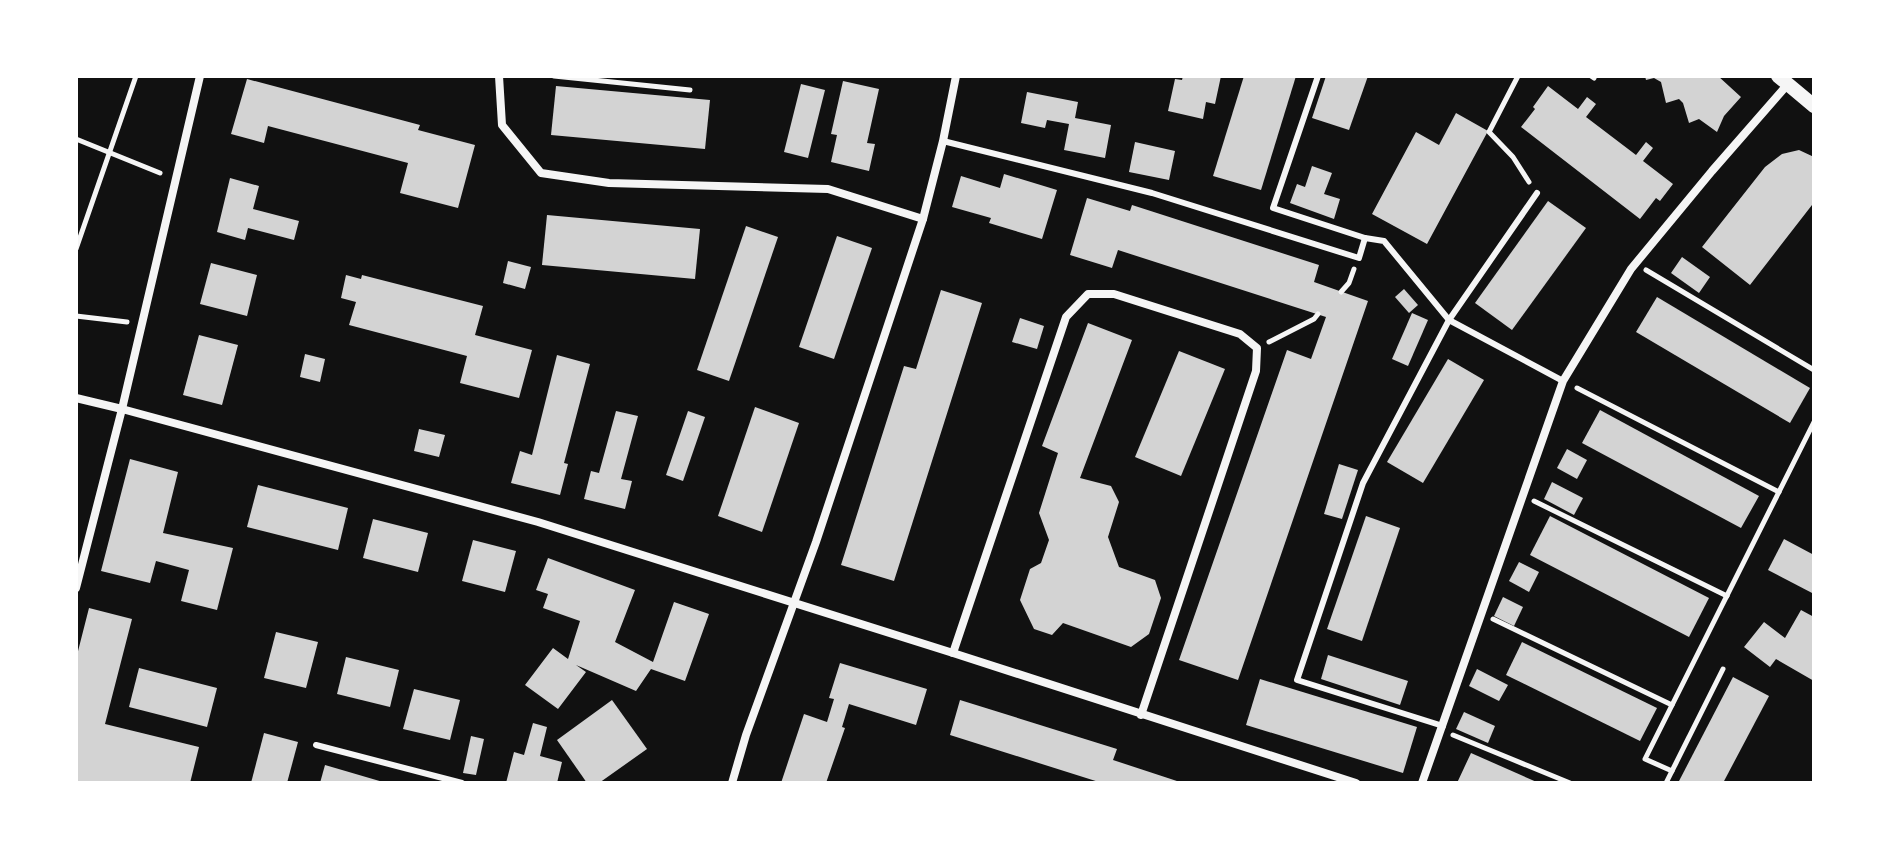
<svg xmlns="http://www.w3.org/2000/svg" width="1890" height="859" font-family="Signika,sans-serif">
<rect width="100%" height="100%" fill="#111"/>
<!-- building -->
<g fill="#d3d3d3">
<path d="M1183,76H1221L1215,104L1206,102L1203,119L1168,111L1175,79L1182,80Z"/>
<path d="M1244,76H1296L1261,190L1213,176Z"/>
<path d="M1326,76H1368L1349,130L1312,118Z"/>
<path d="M1645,76H1718L1741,97L1724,116L1717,132L1699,119L1689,123L1683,103L1679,99L1666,103L1661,82L1654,78L1646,80Z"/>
<path d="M247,79L420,125L418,130L475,145L458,208L400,193L408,163L268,126L264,143L231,134Z"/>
<path d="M843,81L879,89L867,143L875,144L869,171L831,162L837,135L831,134Z"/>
<path d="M801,84L825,90L808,158L784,152Z"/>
<path d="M556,86L710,100L705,149L551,135Z"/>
<path d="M1548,86L1578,109L1587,97L1596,104L1586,117L1636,155L1646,142L1653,148L1643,161L1673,184L1660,201L1656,198L1640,219L1521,127L1535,109L1533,107Z"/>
<path d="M1027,92L1078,102L1075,118L1111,125L1105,158L1064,150L1069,124L1047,120L1045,128L1021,123Z"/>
<path d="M1456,113L1488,131L1427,244L1372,214L1416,132L1439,145Z"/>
<path d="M1135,142L1175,151L1169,180L1129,172Z"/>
<path d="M1799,150L1814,157V207L1812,205L1750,285L1702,247L1765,167L1782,154Z"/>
<path d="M1312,166L1332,173L1324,194L1340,199L1334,219L1290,203L1297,184L1305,187Z"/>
<path d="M1004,174L1057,190L1042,239L989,223L991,218L952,207L961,176L1000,188Z"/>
<path d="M230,178L259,186L253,209L299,221L294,240L248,228L245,240L217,232Z"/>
<path d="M1087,198L1130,211L1132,205L1319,265L1314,282L1368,301L1238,680L1179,660L1287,350L1311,359L1326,317L1118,250L1112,268L1070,255Z"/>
<path d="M1548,201L1586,228L1512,330L1475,303Z"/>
<path d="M547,215L700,229L695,279L542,265Z"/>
<path d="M746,226L778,237L729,381L697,370Z"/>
<path d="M837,236L872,248L834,359L799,347Z"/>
<path d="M1682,257L1710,277L1699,293L1671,273Z"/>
<path d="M508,261L531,267L525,289L503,283Z"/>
<path d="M211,263L257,275L247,316L200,304Z"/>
<path d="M346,275L361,279L362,275L483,306L475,335L532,350L519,398L460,383L467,356L349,325L356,302L341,298Z"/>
<path d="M1404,289L1418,305L1409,313L1395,297Z"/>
<path d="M941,290L982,303L894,581L841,565L904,366L916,369Z"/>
<path d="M1657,297L1810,388L1790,423L1636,332Z"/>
<path d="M1412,313L1428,320L1408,366L1392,359Z"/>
<path d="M1020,318L1044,326L1037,349L1012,342Z"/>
<path d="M1088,323L1132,340L1080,478L1111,486L1119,502L1108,537L1119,567L1155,580L1161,598L1149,634L1131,647L1063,623L1052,635L1034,629L1020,600L1030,569L1041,563L1049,540L1039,513L1058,453L1042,446Z"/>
<path d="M199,335L238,345L222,405L183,395Z"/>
<path d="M1179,351L1225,369L1181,476L1135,457Z"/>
<path d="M305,354L325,359L320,382L300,377Z"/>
<path d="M557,355L590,364L564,463L568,464L560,495L511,483L520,451L532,455Z"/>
<path d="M1448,359L1484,380L1423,483L1387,462Z"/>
<path d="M755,407L799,423L762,532L718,516Z"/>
<path d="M1600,410L1759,496L1741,528L1582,443Z"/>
<path d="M616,411L638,416L621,479L632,481L625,509L584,499L591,471L599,473Z"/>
<path d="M688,411L705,417L683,481L666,475Z"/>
<path d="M419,429L445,435L439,457L414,451Z"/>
<path d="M1567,449L1587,460L1577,479L1557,468Z"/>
<path d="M130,459L178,472L163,533L233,548L217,610L181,601L189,570L156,561L150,583L101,571Z"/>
<path d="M1339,464L1358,470L1342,519L1324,514Z"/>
<path d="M1552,482L1583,498L1574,515L1544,499Z"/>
<path d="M258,485L348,508L338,550L247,527Z"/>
<path d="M1366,516L1400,528L1362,641L1327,629Z"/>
<path d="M1550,516L1709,598L1689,637L1530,555Z"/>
<path d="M373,519L428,533L418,572L363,558Z"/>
<path d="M1784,539L1814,555V594L1768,570Z"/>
<path d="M473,540L516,551L505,592L462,581Z"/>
<path d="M548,558L635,590L615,642L653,662L674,602L709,614L685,681L651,669L636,691L576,665L586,672L558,709L525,685L553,648L568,659L580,621L543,608L548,594L536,590Z"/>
<path d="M1519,562L1539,572L1529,592L1509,581Z"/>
<path d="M1503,597L1523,607L1514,626L1494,616Z"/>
<path d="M89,608L132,619L105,724L199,747L190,783H76V659Z"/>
<path d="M1801,610L1814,617V681L1776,659L1770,667L1744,647L1764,622L1785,638Z"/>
<path d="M276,632L318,642L306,688L264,678Z"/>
<path d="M1522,642L1657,708L1640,741L1506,675Z"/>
<path d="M1328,655L1408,681L1400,705L1321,679Z"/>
<path d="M346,657L399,670L390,707L337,694Z"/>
<path d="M840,663L927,689L916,725L849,704L842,727L845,728L826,783H781L804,714L827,722L834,699L829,698Z"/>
<path d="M139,668L217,688L207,727L129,707Z"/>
<path d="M1477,669L1508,685L1499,701L1469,686Z"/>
<path d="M1733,677L1769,696L1723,783H1678Z"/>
<path d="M1260,679L1417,727L1403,773L1246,725Z"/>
<path d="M414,689L460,700L450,740L403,729Z"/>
<path d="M612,700L647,749L599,783H587L557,740Z"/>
<path d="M960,700L1117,749L1113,760L1183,783H1102L950,735Z"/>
<path d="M1464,712L1495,726L1488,743L1456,729Z"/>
<path d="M533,723L547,727L540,756L562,762L557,783H506L514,752L524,755Z"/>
<path d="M264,733L298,742L287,783H251Z"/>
<path d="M471,736L484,739L476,775L463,773Z"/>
<path d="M1471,753L1539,783H1457Z"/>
<path d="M325,765L383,782V783H320Z"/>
</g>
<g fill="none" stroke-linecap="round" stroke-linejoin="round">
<!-- path -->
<g stroke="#f5f5f5" stroke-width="5">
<path d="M554,76L690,90"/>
<path d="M1518,76L1489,132L1513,157L1529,182"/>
<path d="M1591,76L1594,78"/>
<path d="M76,139L160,173"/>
<path d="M76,249L136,76"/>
<path d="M1646,270L1814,370"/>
<path d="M1341,292L1349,283L1354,269"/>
<path d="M76,316L127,322"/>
<path d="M1269,342L1314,319L1318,314"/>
<path d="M1577,388L1779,492"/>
<path d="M1534,501L1727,596"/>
<path d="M1493,619L1672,705"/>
<path d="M1453,735L1570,783"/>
<path d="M1672,771L1645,759L1814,422"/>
<path d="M1666,783L1723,669"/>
</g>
<!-- service -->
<g stroke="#f5f5f5" stroke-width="6">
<path d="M1318,76L1273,208L1365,238"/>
<path d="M943,141L1152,193L1359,258L1365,238L1384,241L1449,320L1563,381"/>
<path d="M1443,726L1297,680L1363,483L1449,320L1537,193"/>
<path d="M316,745L462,783"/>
</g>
<!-- minor -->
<g stroke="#f5f5f5" stroke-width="8">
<path d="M499,76L502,125L541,173L609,183L828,189L923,219"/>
<path d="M76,398L122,409L538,522L953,653L1356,783"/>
<path d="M76,588L122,409L200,76"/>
<path d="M953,653L1066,317L1088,294H1114L1240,334L1257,348L1256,371L1141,715"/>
<path d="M732,783L746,735L816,542L923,219L943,141L956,76"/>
<path d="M1422,783L1563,381L1631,269L1712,171L1788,84"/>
</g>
<!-- tertiary -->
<path stroke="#f5f5f5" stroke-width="14" d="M1778,76L1814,106"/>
</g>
<!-- border -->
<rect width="1890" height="859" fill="none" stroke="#ffffff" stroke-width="156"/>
</svg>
